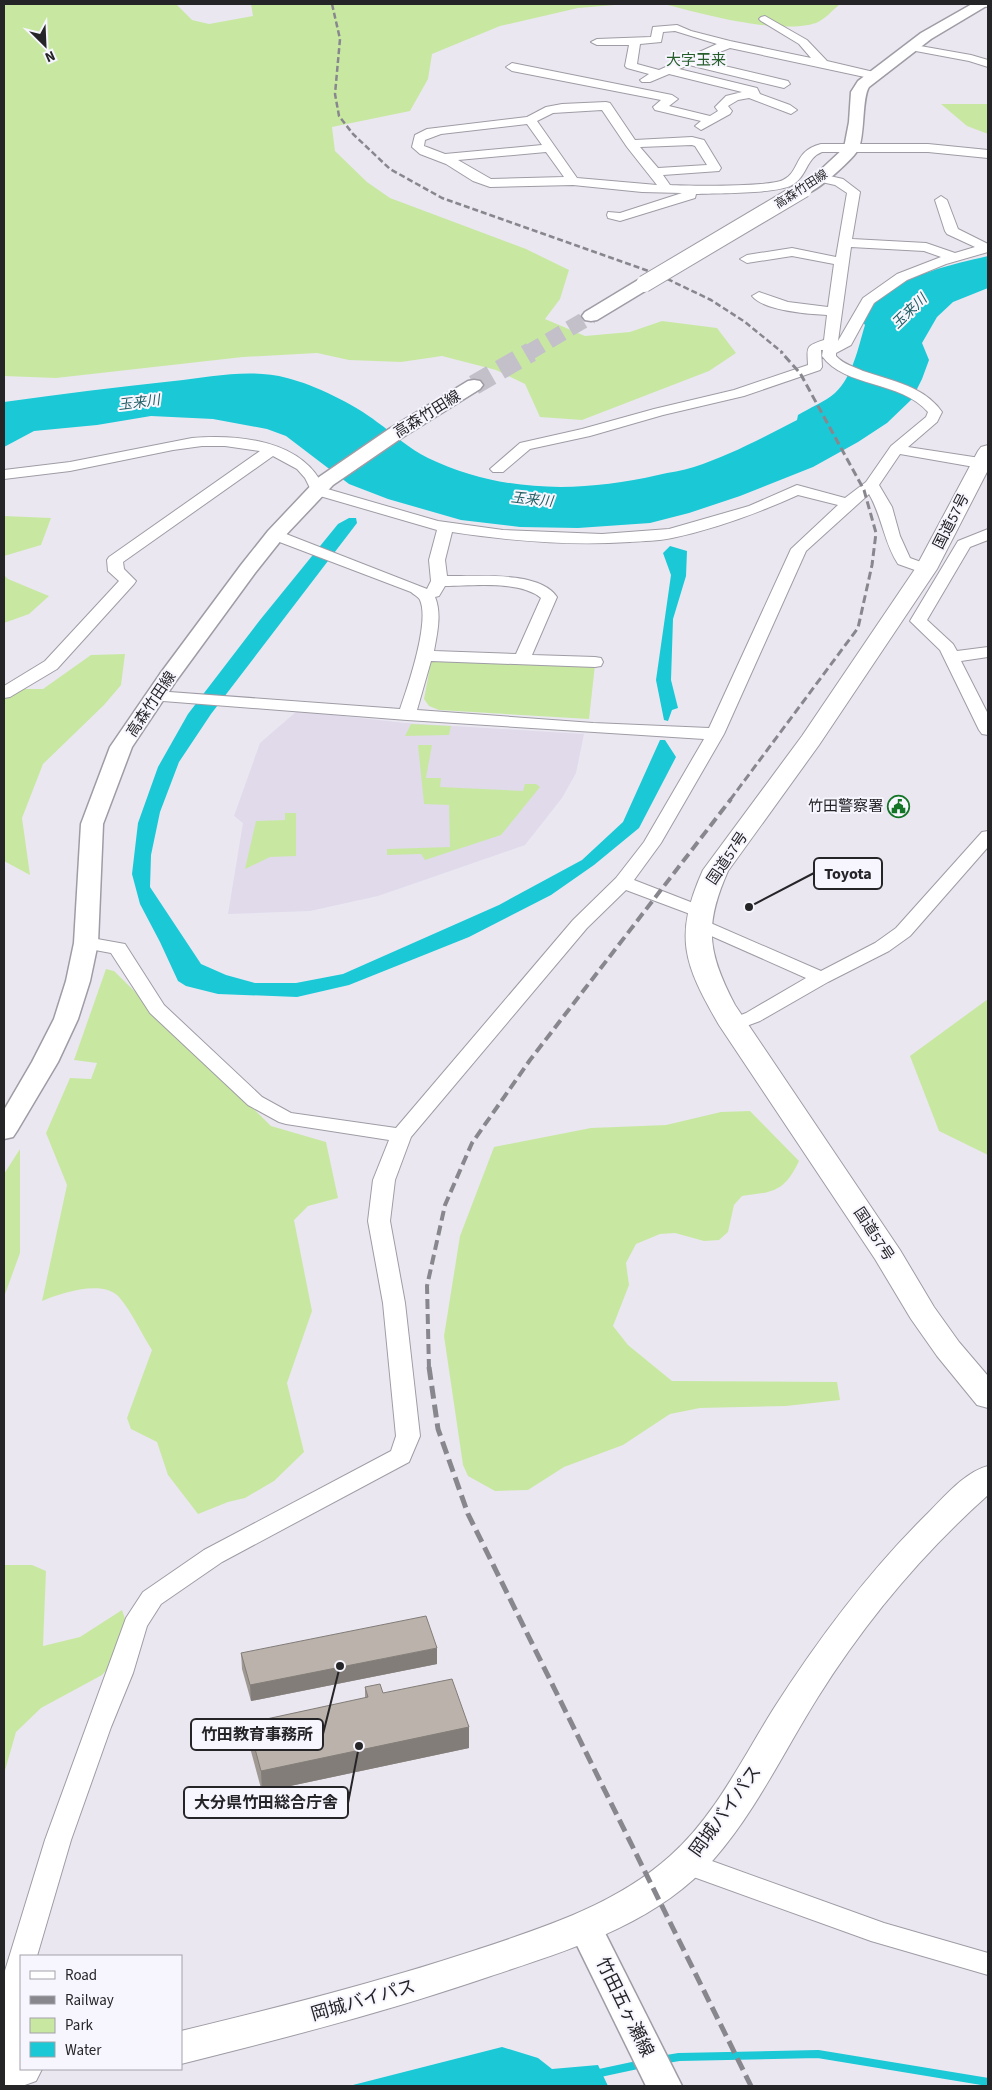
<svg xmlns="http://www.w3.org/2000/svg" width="992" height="2090" font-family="'Source Sans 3','Noto Sans JP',sans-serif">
<rect width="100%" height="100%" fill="#eae7f1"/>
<!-- built -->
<path fill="#e0daeb" d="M297,711L405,723L584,734L576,773L562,798L525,845L378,896L310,911L228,914L243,823L234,816L260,743Z"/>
<!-- green -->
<g fill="#c8e8a2">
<path d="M6,4H176L192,20L209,24L253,16L251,4H627L578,8L500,26L432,54L428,79L410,111L332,127L335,151L367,182L390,198L526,249L569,270L560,299L545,319L585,336L630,332L662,321L717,328L736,353L709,371L582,420L540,417L525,384L496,370L442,356L401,362L349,360L317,353L243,357L56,378L4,376V7Z"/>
<path d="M664,4H840C833,10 824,20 816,23C778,35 702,14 664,4Z"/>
<path d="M941,104H988V134L967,126Z"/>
<path d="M4,516L51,518L41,545L4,556Z"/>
<path d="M4,575L8,579L49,596L29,614L4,623Z"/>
<path d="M125,654L121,685L104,705L43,764L22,818L30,875L4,861V689H43L91,655Z"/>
<path d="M438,660L595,665L589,719L439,710L429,706L424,699L431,662Z"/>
<path d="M411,724L451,726L449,735L405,736Z"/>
<path d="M418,745H432L426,778H441L440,787L523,791L525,784H536L540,787L501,835L425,860L421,854L387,855V849L450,847L449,805L424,804Z"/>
<path d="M285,813H296V856L270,857L245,869L256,821L285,820Z"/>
<path d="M106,969L114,971L271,1126L326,1142L338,1198L308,1206L294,1220L312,1311L287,1383L304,1452L274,1481L245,1498L228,1502L198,1514L168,1475L157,1442L131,1429L127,1418L152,1350C141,1333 132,1312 119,1297C103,1279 61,1293 42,1301L67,1185L46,1133L70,1078L91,1079L97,1063L74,1060Z"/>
<path d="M988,999V1155L939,1131L910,1056Z"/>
<path d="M750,1111L799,1161C784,1192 774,1192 742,1196L734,1205L728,1232L719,1240L704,1241L675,1233L660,1234L636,1244L626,1263L629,1285L613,1326L628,1345L672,1381L837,1382L840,1400L786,1406L700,1408L670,1414L623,1445L564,1467L528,1490L495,1491L468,1476L463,1465L444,1336L460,1236L494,1147L591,1128L666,1125L721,1112Z"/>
<path d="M20,1149V1253L4,1297V1174Z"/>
<path d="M4,1565H32L46,1571L43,1646L80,1637L122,1610L126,1622L112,1664L102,1675L41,1708L16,1732L4,1774Z"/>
</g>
<!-- water -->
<g fill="#1bc8d6">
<path d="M988,256V288L953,302L937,317L922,343L929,360L922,379L912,399L887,423L858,442L813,467L740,496L689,513L650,523L578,528L520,527L461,520L388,499L349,484L286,436L267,429L213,419L151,416L97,425L34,431L4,447V402C61,394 117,387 174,381C210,377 251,368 287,378C315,385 354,404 377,422C394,434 409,449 428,458C501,493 580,493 658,475C670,472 682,471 694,467C730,455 764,437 797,420L798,415C809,408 825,402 835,393C853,376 858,348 865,325L861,320C867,313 873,305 879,299C909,273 951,265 988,256Z"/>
<path d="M349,518H356L357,523L211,714L179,762L160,812L151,855L150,887L201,964L226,975L255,983H296L343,974L499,905L582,860L623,822L660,740H665L676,757L639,828L594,865L551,895L469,937L349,985L297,997L218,994L186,986L178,981L160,942L140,904L132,874L138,823L158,767L188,714L260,620L338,524Z"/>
<path d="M670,546L687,551L686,576L673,619L671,680L678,708L672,710L668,721L664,720L656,680L671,575L663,553Z"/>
<path d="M502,2047L538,2058L552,2069L598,2065L608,2086H349Z"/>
</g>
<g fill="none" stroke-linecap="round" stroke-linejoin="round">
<!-- stream -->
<g stroke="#1bc8d6" stroke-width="8">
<path d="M661,2060L679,2057L818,2054L988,2082"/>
<path d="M595,2074L642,2064"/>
</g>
<!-- major-tunnel-far1 -->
<path stroke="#c3c0c9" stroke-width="16" stroke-dasharray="16 8" stroke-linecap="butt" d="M528,353L591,316"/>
<!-- major-tunnel -->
<path stroke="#c3c0c9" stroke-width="20" stroke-dasharray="20 10" stroke-linecap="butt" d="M474,385L531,352"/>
<defs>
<g id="minor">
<path d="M980,4H988V7L982,6Z"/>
<path d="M765,16L807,40L827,61L878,73L880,75L874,79L730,48L699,60L788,81L790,84L784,88L689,65L679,69L757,88L760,94L790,105L797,110L791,114L749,98L738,100L728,106L732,111L730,114L701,130L695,126L701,121L655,110L653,107L661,100L512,71L506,67L512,63L672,95L678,99L669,106L710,116L718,111L715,107L726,96L742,92L669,74L650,82H642L640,80L649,74L627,68L625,66L629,45H597L591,42L597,39L651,37L653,27L677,25L691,31L730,41L811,58L799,44L761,21L759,19L761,17ZM675,31L717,44L659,70L637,64L640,44L661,42L663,32Z"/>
<path d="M909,44L971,55L988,60V67L969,61L905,49L903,47Z"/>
<path d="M606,102L610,103L635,140L692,137L704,140L721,168L719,171L663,175L670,185C689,186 769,187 783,180C801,171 793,151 821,144H928L988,150V158L928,152H822C806,158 807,177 792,185C777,194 715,193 696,194L695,198L620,221L608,218L607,215L608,212L620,213L682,193L642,192L573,185L490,187L473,181L446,164L420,154L412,147L415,135L427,129L527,117L546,107L562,104ZM602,110L627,147L657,185L577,178L537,121L553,113ZM527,124L542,145L445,154L424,146L425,140L441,134ZM692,145L695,146L707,165L658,168L640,147ZM546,152L564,177L491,179L458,160Z"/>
<path d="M821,174L843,179L860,192L852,239L926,243L955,253L975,247L947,234L945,231L935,200L941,196L947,200L958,229L988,244V252L946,264L907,280L874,303L851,345L836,353V356C843,364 854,367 863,371C892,381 924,386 942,412L937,422L908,447L980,458L985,460L988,463L985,466L980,468L900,454L879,485L892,507L900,536L910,558L932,566L934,569L932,572L926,574L898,564C884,543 882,516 869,494L806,551L724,734L661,843L634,880L706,908L708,912L706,916L699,918L821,971L875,943L896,928L982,832L988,831V847L910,936L889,951L828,982L760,1021L733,1031L726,1029L723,1025L726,1021L746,1013L806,978L691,927L689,923L691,919L698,917L626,890L587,928L411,1137L395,1180L390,1221L405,1303L420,1436L409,1462L222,1562L161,1604L147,1626L133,1673L111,1727L71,1840L37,1956H21C21,1988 27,2047 14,2075L4,2078V1974L45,1840L126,1618L143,1592L204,1550L391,1451L396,1436L383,1303L368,1221L373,1180L389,1140L286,1124L279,1122L248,1105L150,1013L111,953L79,947L76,943L79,939L86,937L125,944L164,1005L262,1097L291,1113L396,1128L573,920L616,878L644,842L704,739L407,720L150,700L147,696L150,692L156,691L400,709C408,686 430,622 420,600C419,597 414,595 411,592L269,538L267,535L269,532H281L427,589L431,581L429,560L437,530L313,494L305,478L297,469L273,456L123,562L124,569L136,581L134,584L57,669L10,697L4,698V686L45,661L119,581L108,571L107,560L109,557L260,451L225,446H202L173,450L70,471L4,479V470L70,462L192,438C238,434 303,440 324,488L438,521L503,530L602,534L669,529L749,506L797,485L845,498L866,482L891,446L926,417L928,412C900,380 845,388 822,356L823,350H821L822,367L820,370L744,396L663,415L590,436L530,449L503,472H493L490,469L520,443L582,429L654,409L734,390L808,365C807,346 806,346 824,340L827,315C809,314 764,311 752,296L759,292L788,302L828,307L834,264L792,256L747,263L740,259L747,255L792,248L836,257L847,193L835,185L817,181L815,178L817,175ZM851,247L924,251L941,257L897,274L863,298L838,341ZM798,495L838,505L791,549L709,728L593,723L417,710L431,661L595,667L601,666L603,662L601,658L595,657L532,655L557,597C539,570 476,577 447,576L445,560L452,532C511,541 570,546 630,542C644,541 659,541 672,538C715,529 758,513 798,495ZM445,586C471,586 520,580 541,598L516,654L434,651C437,634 442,614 435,597L439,596Z"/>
<path d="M988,529V540L970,547L927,620L953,644L957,651L988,647V657L961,661L988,714V735L982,734L979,730L940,650L910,621L958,541Z"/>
<path d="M687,1852L884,1923L988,1953V1975L871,1941L677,1871L674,1863L677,1855Z"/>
</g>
<g id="major">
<path d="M972,4L988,5L931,39L869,87C862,98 865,131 859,148C855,158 820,188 810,192C806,194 802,193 798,192L796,189L815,175L844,148L849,122L851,92L858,81L921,33Z"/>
<path d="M644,279L650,280L652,284L650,288L597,320L591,321L585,320L582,316L585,312L638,280Z"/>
<path d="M474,380L480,381L483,385L480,389L403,437L333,485L282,539L255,573L176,681L132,747L103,824L98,943L90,981L78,1019L58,1062L17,1131L13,1137L4,1139V1110L32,1062L54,1019L66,981L74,943L81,824L110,747L160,674L241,565L268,531L319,477L389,429L468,381Z"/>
<path d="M586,1915L598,1919L682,2086H646L569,1929L574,1919Z"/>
</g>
<g id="highway">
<path d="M988,445V470L937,569L819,745L728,871C704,925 707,952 735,1005L900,1250L934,1307L959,1342L988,1376V1408L977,1405L937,1356L911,1319L875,1259L719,1025C684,964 673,937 703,870L802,736L915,569L978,451L981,447Z"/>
<path d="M988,1466V1495C922,1554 865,1622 818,1697C784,1751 756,1811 714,1859C656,1924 572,1949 491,1976C389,2011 285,2038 181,2064V2031C280,2007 379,1982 476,1950C545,1927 615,1905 670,1856C715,1816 742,1759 774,1708C819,1638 868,1572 928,1513C945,1496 965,1472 988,1466Z"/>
<path d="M21,2052V2069H42L36,2081L22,2086H4V2054Z"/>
</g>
</defs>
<!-- minor casing -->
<use href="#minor" stroke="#9f9ca5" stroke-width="2"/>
<!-- major casing -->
<use href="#major" stroke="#9f9ca5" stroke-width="3"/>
<!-- highway casing -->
<use href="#highway" stroke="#9f9ca5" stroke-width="2"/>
<!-- minor -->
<use href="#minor" fill="#fff" fill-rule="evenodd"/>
<!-- major -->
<use href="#major" fill="#fff" fill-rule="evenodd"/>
<!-- highway -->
<use href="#highway" fill="#fff" fill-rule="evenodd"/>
<!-- rail-far3 -->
<path stroke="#89878e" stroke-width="2.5" stroke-dasharray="6 3" stroke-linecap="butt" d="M332,4L340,39L335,94L339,116L353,134L390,169L442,198L657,274L711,300L745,322L783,353"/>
<!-- rail-far2 -->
<path stroke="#89878e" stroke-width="3" stroke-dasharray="8 4" stroke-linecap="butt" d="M730,800L858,628L872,565L876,533L864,490L800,373L781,352"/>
<!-- rail-far1 -->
<path stroke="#89878e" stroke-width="4" stroke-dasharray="10 5" stroke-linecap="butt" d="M429,1369L427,1286L445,1205L472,1143L530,1060L731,799"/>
<!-- rail -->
<path stroke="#89878e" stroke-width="5" stroke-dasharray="13 6" stroke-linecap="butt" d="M429,1367L438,1429L468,1514L751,2086"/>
<defs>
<path id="major-bridge" d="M644,284L804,189"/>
</defs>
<!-- major-bridge casing -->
<use href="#major-bridge" stroke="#9f9ca5" stroke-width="18" stroke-linecap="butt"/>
<!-- major-bridge -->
<use href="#major-bridge" stroke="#fff" stroke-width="16"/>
</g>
<!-- wall -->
<g fill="#a09993">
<path d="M241,1653L437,1664L251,1701L242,1669Z"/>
<path d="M365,1687L383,1693L469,1727V1748L262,1792L249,1744L248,1723L365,1698Z"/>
</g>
<!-- shaded-wall -->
<g fill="#827d78">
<path d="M437,1648V1664L251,1701L250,1685Z"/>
<path d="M469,1727V1748L262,1792L261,1771Z"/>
</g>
<!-- building -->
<g fill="#bab2ab" stroke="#827d78">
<path d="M426,1616L437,1648L250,1685L241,1653Z"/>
<path d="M452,1679L469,1727L261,1771L248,1723L368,1697L365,1687L380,1684L383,1693Z"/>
</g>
<!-- icons -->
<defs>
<symbol id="civic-ring" viewBox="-11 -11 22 22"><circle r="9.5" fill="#f7f5fe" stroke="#137525" stroke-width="1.5"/><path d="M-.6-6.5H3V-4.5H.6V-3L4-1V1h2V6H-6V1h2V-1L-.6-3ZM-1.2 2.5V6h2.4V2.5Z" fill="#137525"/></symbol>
</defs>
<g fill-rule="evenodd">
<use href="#civic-ring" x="886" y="794" width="25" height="25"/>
</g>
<g text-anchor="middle" stroke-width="4" stroke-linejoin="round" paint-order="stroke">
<!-- far-street labels -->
<g font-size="12" fill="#252427" stroke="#f7f5fe">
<text transform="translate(801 189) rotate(-33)" y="4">高森竹田線</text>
</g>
<!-- far-water labels -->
<g font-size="14" font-style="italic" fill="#226065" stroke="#f7f5fe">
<text transform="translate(909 311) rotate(-44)" y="5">玉来川</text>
<text transform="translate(139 402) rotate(-7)" y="5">玉来川</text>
<text transform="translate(532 499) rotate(6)" y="5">玉来川</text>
</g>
<!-- far-quarter labels -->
<g font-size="15" fill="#265e2b" stroke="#f7f5fe">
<text x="696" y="65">大字玉来</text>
</g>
<!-- street labels -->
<g font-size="15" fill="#252427" stroke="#f7f5fe">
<text transform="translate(427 414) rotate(-32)" y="5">高森竹田線</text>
<text transform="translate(951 521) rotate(-63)" y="5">国道57号</text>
<text transform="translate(151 704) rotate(-56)" y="5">高森竹田線</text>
<text transform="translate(727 858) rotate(-56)" y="5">国道57号</text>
<text transform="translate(874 1234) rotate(57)" y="5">国道57号</text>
</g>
<!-- poi labels -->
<g font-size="15" fill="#252427" stroke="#f7f5fe" text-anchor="end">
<text x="883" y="811">竹田警察署</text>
</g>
<!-- near-street labels -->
<g font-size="18" fill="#252427" stroke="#f7f5fe">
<text transform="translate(725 1811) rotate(-54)" y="6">岡城バイパス</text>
<text transform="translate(363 2000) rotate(-16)" y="6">岡城バイパス</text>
<text transform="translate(625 2007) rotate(64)" y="6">竹田五ヶ瀬線</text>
</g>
</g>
<!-- callouts -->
<path fill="none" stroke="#252427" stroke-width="2" d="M749 907L814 873M340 1666L323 1734M359 1746L348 1803"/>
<g fill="#252427" stroke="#f7f5fe" stroke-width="2">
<circle cx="749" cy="907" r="5"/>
<circle cx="340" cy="1666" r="5"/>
<circle cx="359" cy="1746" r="5"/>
</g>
<g fill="#f7f5fe" stroke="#252427" stroke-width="2">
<rect x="814" y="858" width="68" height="31" rx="5"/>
<rect x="191" y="1719" width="132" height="31" rx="5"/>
<rect x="184" y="1787" width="164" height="31" rx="5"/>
</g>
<g font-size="16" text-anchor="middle" font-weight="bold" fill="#252427">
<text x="848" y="879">Toyota</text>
<text x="257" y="1740">竹田教育事務所</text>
<text x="266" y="1808">大分県竹田総合庁舎</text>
</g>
<!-- border -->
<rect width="992" height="2090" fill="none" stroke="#252427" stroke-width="10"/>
<!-- legend -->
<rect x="20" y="1955" width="162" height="115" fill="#f7f5fe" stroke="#a3a1a8"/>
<rect x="30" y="1971" width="25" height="8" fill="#ffffff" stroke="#a3a1a8"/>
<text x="65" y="1980" font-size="15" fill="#252427">Road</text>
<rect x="30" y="1996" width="25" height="8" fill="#89878e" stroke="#a3a1a8"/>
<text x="65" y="2005" font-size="15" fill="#252427">Railway</text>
<rect x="30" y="2018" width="25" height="15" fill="#c8e8a2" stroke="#a3a1a8"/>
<text x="65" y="2030" font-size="15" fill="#252427">Park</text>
<rect x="30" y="2042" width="25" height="15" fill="#1bc8d6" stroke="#a3a1a8"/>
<text x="65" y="2055" font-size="15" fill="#252427">Water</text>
<!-- north arrow -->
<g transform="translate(45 45) rotate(156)" stroke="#f7f5fe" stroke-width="4" paint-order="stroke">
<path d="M0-4L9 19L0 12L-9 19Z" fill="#252427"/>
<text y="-8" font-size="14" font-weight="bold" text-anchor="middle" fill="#252427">N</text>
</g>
</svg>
